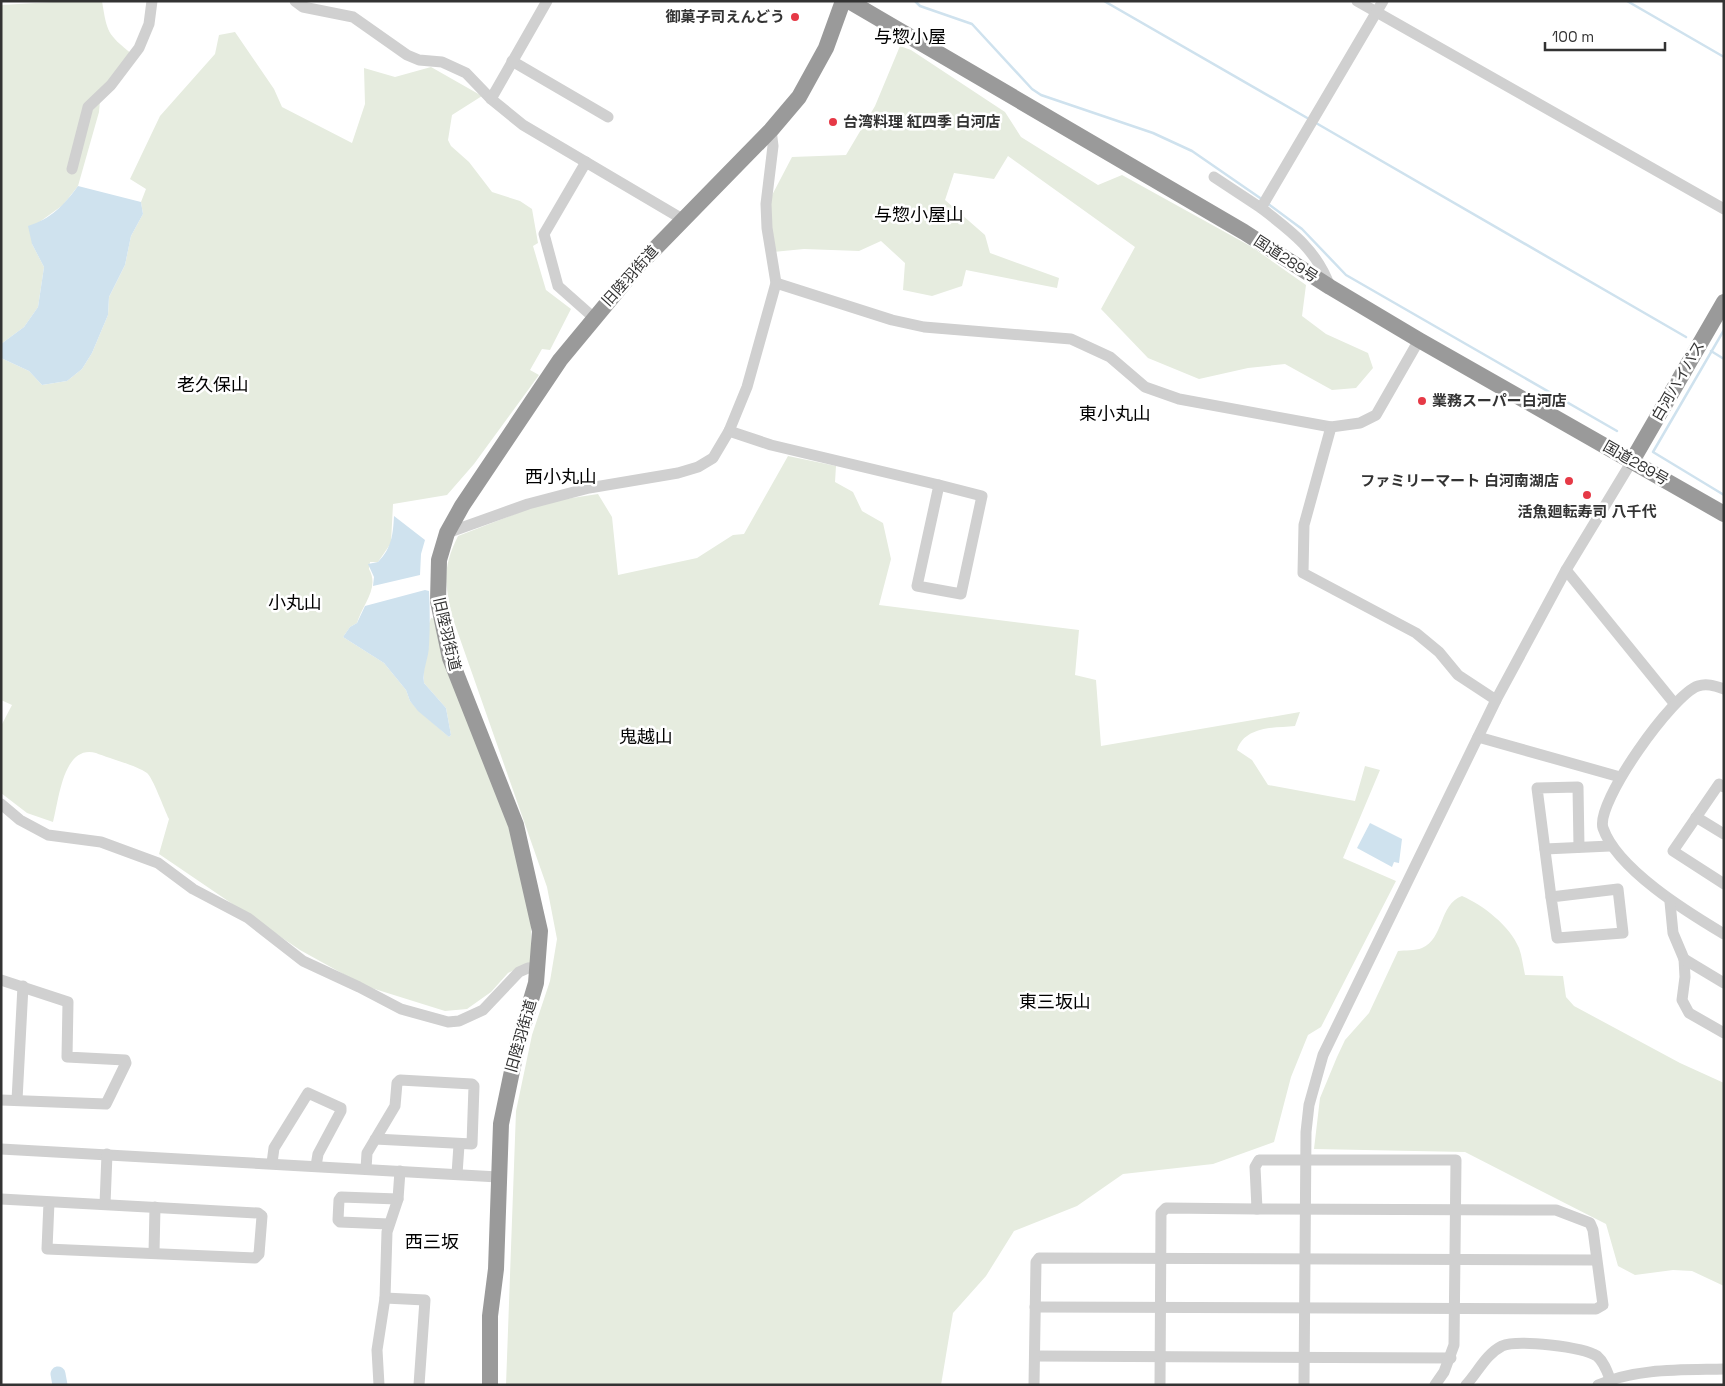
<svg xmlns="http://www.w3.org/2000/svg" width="1725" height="1386" font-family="'Space Grotesk','Noto Sans JP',sans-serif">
<rect width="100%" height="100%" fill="#fff"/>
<!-- green -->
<g fill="#e6ecdf">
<path d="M71,1H102C107,32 107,34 132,54L101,90L99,112L78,186L63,205L38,223L32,244L44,267L38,307L24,327L1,344V5Z"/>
<path d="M235,32L274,89L282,107L352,143L365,104L364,68L395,77L431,67L482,96L452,115L448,140L451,146L469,162L492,192L520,201L532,209L538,243L533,246L546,290L571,309L550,350L542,349L530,370L539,375L474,464L447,495L393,504L391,543L378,562H370L369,569C380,588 362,605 357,623L350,627L343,637L384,663L406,690L410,701L418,710L449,737L451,735L446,708L424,683V664L429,645L428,626L431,618L435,619L506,807L531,912V962L508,973L491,992L467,1009L445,1011L365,986L300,950L159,854L169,819C164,809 153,778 147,773C138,766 108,758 96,753C63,744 59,800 53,822L27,813L1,793V726L12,705L1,700V358L29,371L42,385L67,381L82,369L92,353L108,315L109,297L125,265L131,236L143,214L141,202L146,189L130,179L160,116L215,54L219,35Z"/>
<path d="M900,46L911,50L1005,112L1021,137L1098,185L1122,175L1252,247L1306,285L1302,316L1326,334L1368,353L1373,368L1356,388L1332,390L1285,364L1248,368L1199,379L1148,358L1101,309L1135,247L1008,156L994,179L954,173L945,200L985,235L990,253L1059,278L1057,288L966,270L962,286L932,296L903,290L905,263L881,241L859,251L804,249L773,252L770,199L792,157L846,155L875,106Z"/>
<path d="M788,456L836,466L835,482L853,492L862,511L883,523L891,559L879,605L1079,630L1075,675L1096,680L1101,746L1300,712L1295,726C1274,728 1245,726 1237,750L1252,760L1268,785L1355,801L1365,766L1380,770L1343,858L1396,881L1321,1027L1308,1035L1291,1077L1274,1142L1213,1164L1123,1174L1077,1206L1014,1231L986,1276L953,1313L941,1385H506L516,1111L532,1035L550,981L557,939L547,887L452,616C445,583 442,568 458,536L546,502L598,494L612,517L618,575L697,558L733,535L744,534Z"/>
<path d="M1462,896C1483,905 1510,926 1519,948C1522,956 1523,966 1525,975L1563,976L1566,997L1574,1006L1680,1063L1724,1083V1286L1692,1271L1673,1270L1635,1275L1618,1266L1606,1224L1465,1152L1314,1149L1320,1098L1337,1057L1345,1040L1369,1013L1398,951C1405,950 1415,951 1422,948C1444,939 1439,904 1462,896Z"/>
</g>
<!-- water -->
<g fill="#cfe2ee">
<path d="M78,186L141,202L143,214L131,236L125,265L109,297L108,315L92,353L82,369L67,381L42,385L29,371L1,358V344L24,327L38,307L44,267L32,244L28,226C51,219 64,205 78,186Z"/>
<path d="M394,516L425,540L421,554L420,575L373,586L374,577L368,564L378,562C392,548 393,534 394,516Z"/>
<path d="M425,590L429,591C430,609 430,627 429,645C429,658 422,669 424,683L446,708L451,735L449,737L418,711L410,701L406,690L384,663L343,637L350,627L357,623L365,606Z"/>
<path d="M1370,823L1402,839L1399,863L1394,862L1392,867L1357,848Z"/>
</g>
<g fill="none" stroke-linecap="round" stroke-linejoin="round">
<!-- stream -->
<g stroke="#cfe2ee" stroke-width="2.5">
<path d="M915,1L920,6L972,24L1032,89L1041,95L1153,133L1192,151L1263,200"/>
<path d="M1104,1L1309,119"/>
<path d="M1627,1L1724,57"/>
<path d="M1316,123L1686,337"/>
<path d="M1267,203L1302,229L1346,275L1617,431"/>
<path d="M1724,330L1653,452L1724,495"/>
<path d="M1711,351L1724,359"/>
</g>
<!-- river -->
<path stroke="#cfe2ee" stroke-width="15" d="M58,1374L60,1385"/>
<!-- minor -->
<g stroke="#d0d0d0" stroke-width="11">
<path d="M295,1L303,7L353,17L407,55L419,60L442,62L466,73L491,99L523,125L684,220"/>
<path d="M1357,1L1724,209"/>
<path d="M512,61L608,117"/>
<path d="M491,99L547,1"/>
<path d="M586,162L544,234L558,286L593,317"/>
<path d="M72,169L88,107L111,85L139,48L149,24L152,1"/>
<path d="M1214,177L1261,208"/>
<path d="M776,283L892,320L924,327L1071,339L1110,357L1145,387L1179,399L1331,427L1360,423L1376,415L1419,340"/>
<path d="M1330,287C1317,250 1291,231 1261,208L1383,1"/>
<path d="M1331,427L1304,525L1303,573L1416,633L1439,652L1458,675L1496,700"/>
<path d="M729,431L771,445L939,485"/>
<path d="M939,485L982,496L961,594L917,586Z"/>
<path d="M447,533L528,504L589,488L678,473L698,467L713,458L729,431L747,387L776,283L767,228L766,204L773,146L771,130"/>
<path d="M1566,570L1674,703"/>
<path d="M1724,689C1715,686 1707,683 1698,686C1673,694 1595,803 1603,828C1617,869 1687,912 1724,934"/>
<path d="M1478,737L1620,777"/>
<path d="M1724,787L1719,784L1673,851L1724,884"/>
<path d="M1,804L20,820L48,835L101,842L158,863L193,889L248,918L303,961L359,987L401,1009L448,1022L459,1021L483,1010L519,972L528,968L539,967"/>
<path d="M1696,817L1724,834"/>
<path d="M1545,849L1610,846"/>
<path d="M1618,889L1623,933L1557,938L1551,897Z"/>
<path d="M1551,897L1537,788L1578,787L1579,847"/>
<path d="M1670,902L1673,933L1684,959L1685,977L1682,1000L1689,1013L1724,1033"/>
<path d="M1684,959L1724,983"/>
<path d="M1,980L68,1002L67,1057L125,1060L126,1063L106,1104L1,1100"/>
<path d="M17,1100L23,986"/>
<path d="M1,1149L498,1177"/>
<path d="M272,1163L274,1148L308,1093L341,1108V1111L318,1154L316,1166"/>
<path d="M366,1169L367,1153L395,1106L397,1083L400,1080L472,1084L474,1086L472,1144L375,1139"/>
<path d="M457,1174L459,1145"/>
<path d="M1,1199L258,1213L262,1216L259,1254L255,1258L47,1249L49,1202"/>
<path d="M105,1204L107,1154"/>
<path d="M389,1224L340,1222L338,1220L339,1200L341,1197L398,1199"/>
<path d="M154,1253L155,1207"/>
<path d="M385,1298L387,1232L398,1199L400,1171"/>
<path d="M1035,1307L1596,1309L1603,1305L1593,1230L1590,1223L1556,1210L1257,1209"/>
<path d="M1035,1356L1451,1358"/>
<path d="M379,1385L377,1350L385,1298L425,1300L419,1385"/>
<path d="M1034,1385L1036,1262L1039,1258L1596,1260"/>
<path d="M1160,1385L1161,1213L1166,1208L1257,1209L1255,1167L1259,1160H1456L1454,1345L1444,1372L1435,1385"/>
<path d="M1304,1385L1306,1132L1309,1105L1323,1055L1496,700L1566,570L1632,461"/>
<path d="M1466,1385C1478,1372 1486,1354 1502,1346C1518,1339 1583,1347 1597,1356C1604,1362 1607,1371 1610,1379"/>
<path d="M1598,1385C1636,1368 1682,1370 1724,1369"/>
</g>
<!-- highway -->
<g stroke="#9a9a9a" stroke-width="16">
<path d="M849,1L1244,232L1330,287L1419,340L1724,514"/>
<path d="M1632,461L1724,302"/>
<path d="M490,1385V1316L496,1269L501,1124L517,1047L536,983L540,931L516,825L450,658L438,601L439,560L447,533L462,506L560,360L638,266L771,130L799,97L826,48L843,1"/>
</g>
</g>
<!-- markers -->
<g fill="#e63946" stroke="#fff" stroke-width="2">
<circle cx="795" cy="17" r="5"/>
<circle cx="833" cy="122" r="5"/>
<circle cx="1422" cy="401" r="5"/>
<circle cx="1569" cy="481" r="5"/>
<circle cx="1587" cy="495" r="5"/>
</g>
<g text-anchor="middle" stroke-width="5" stroke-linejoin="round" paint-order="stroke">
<!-- poi labels -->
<g font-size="15" font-weight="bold" fill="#333" stroke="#fff" text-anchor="end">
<text x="785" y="22">御菓子司えんどう</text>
<text x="843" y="127" text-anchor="start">台湾料理 紅四季 白河店</text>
<text x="1432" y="406" text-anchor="start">業務スーパー白河店</text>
<text x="1559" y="486">ファミリーマート 白河南湖店</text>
<text x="1587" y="517" text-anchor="middle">活魚廻転寿司 八千代</text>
</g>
<!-- street labels -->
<g font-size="15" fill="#333" stroke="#fff">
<text transform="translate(1286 259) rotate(33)" y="5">国道289号</text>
<text transform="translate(630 276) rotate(-48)" y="5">旧陸羽街道</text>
<text transform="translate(1678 381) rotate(-60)" y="5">白河バイパス</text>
<text transform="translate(1636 463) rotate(30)" y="5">国道289号</text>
<text transform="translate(447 634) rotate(77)" y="5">旧陸羽街道</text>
<text transform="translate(521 1036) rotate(-74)" y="5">旧陸羽街道</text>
</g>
<!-- quarter labels -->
<g font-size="18" fill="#000" stroke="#fff">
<text x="910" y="43">与惣小屋</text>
<text x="919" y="221">与惣小屋山</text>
<text x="213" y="391">老久保山</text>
<text x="1115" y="420">東小丸山</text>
<text x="561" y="483">西小丸山</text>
<text x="295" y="609">小丸山</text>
<text x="646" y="743">鬼越山</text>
<text x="1055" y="1008">東三坂山</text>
<text x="432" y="1248">西三坂</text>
</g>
</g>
<!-- border -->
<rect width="1725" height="1386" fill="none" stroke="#333333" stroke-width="5"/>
<!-- scale -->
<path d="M1545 42v8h120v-8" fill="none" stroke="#333333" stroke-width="2.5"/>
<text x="1552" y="42" font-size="15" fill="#333333" stroke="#ffffff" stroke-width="4" paint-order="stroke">100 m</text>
</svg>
